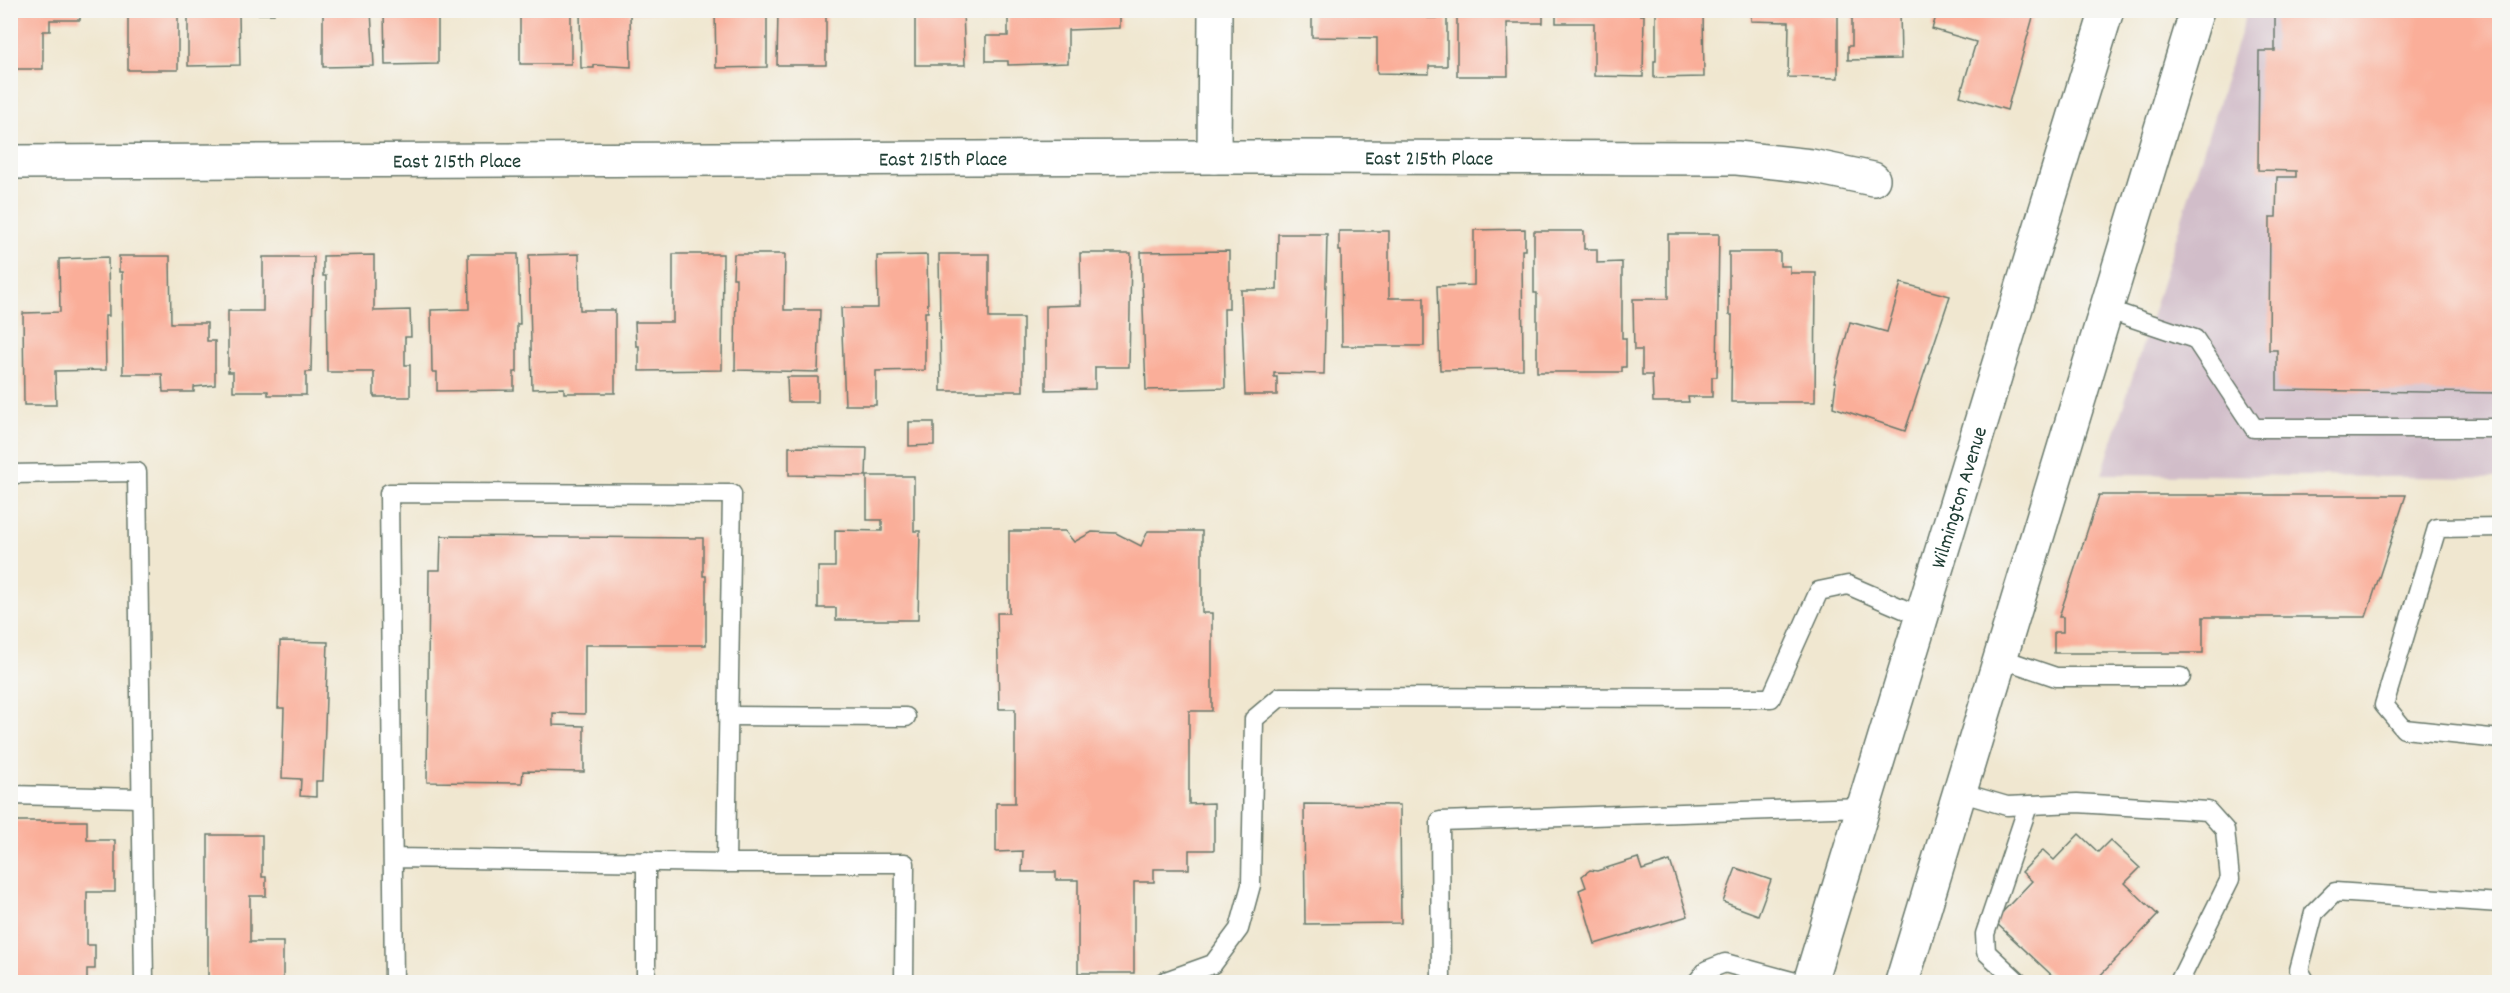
<svg xmlns="http://www.w3.org/2000/svg" width="2510" height="993" font-family="Dekko,sans-serif">
<rect width="100%" height="100%" fill="#f6f6f2"/>
<filter id="ink" filterUnits="userSpaceOnUse"><feTurbulence type="fractalNoise" baseFrequency=".0167" numOctaves="2"/><feDisplacementMap in="SourceGraphic" scale="12" xChannelSelector="R" yChannelSelector="G"/><feConvolveMatrix kernelMatrix="1 2 1 2 8 2 1 2 1" color-interpolation-filters="sRGB"/></filter>
<filter id="wash" filterUnits="userSpaceOnUse"><feTurbulence type="fractalNoise" baseFrequency=".008" numOctaves="4" result="noise"/><feDisplacementMap in="SourceGraphic" scale="24" xChannelSelector="R" yChannelSelector="G"/><feGaussianBlur stdDeviation="1.35" result="paint"/><feColorMatrix in="noise" values="0 0 0 0 0 0 0 0 0 0 0 0 0 0 0 0 0 1.4 0 .05"/><feComposite in="paint" operator="in"/></filter>
<g filter="url(#wash)">
<rect width="100%" height="100%" fill="#f0e7d0"/>
<!-- industrial -->
<path fill="#d1bdc9" d="M2247,11H2499V478L2102,474Z"/>
<g id="blocks">
<!-- building -->
<g fill="#faae99">
<path d="M10,10H80V20H50V31H43V69H10Z"/>
<rect x="128" y="10" width="50" height="60"/>
<path d="M188,10H274V14H239L240,65L188,66Z"/>
<path d="M323,10H371L374,66L323,67Z"/>
<path d="M384,10H438V64L385,65Z"/>
<rect x="520" y="10" width="51" height="54"/>
<path d="M580,10H666V13H630L631,67L594,65V68H581Z"/>
<path d="M715,10H767V67L716,68Z"/>
<path d="M778,10H833V15H826V65H777Z"/>
<path d="M915,10H963L965,65H915Z"/>
<path d="M1008,10H1120V28L1068,30V63L1008,65V61H986V36H1008Z"/>
<path d="M1312,10H1429L1428,18H1447V66H1429V74L1377,73V38L1312,37Z"/>
<path d="M1460,10H1543V23H1507L1508,76H1457V14H1460Z"/>
<path d="M1556,10H1640V15H1644L1643,77L1594,76V23H1556Z"/>
<path d="M1656,10H1703L1704,77L1654,78V61H1656Z"/>
<path d="M1751,10H1835V14H1838V78L1788,77L1789,22L1751,21Z"/>
<path d="M1852,10H1900L1901,59L1848,60V46H1852Z"/>
<path d="M1938,10H2035L2007,110L1960,96L1976,42L1932,29Z"/>
<path d="M2275,10H2500V393L2277,390V350H2269L2270,217H2276L2277,177H2296V171L2258,170L2259,51H2275Z"/>
<path d="M1525,229V250H1522L1523,369L1440,370L1437,286L1474,285V230Z"/>
<path d="M1339,231H1389V298H1424V346H1342L1341,251H1339Z"/>
<path d="M1534,231H1584V249H1597V263L1622,262V338H1626V367H1622V372H1537V293H1534Z"/>
<path d="M1278,234H1327L1324,374L1274,373V377H1277V395H1245L1241,290H1277Z"/>
<path d="M1668,234H1719L1717,377H1712V397H1688L1689,402H1653L1652,375H1642V350H1634L1633,299H1668Z"/>
<path d="M1229,251V309H1224L1225,388L1146,390L1141,252Z"/>
<path d="M1729,252H1780V266H1790V273H1816L1815,402H1731L1732,315H1729Z"/>
<path d="M1080,253H1131L1129,367H1095V389L1046,390V306L1081,305Z"/>
<path d="M468,254H518L520,324H517V372H514V390L437,391V372H432L431,310L469,309Z"/>
<path d="M579,254L580,310H615V393H564V388L532,389L529,255Z"/>
<path d="M673,254H723L722,370L639,371V346H636L635,322H673Z"/>
<path d="M734,254H785L784,310H820L818,372L735,370L736,278H733Z"/>
<path d="M939,254H989V318H1023V391H941Z"/>
<path d="M374,255V311L410,310L411,337H405V365H410V397H374V372H327L326,276H323V256Z"/>
<path d="M927,255L928,312H925V370L876,371V405H845L841,308H878L877,256Z"/>
<path d="M119,256H170L171,323H207V341H215V385L194,387V392H163L162,374H123L122,272H119Z"/>
<path d="M108,257L109,316H105L106,370L55,371L56,405H24L23,313L60,312L59,259Z"/>
<path d="M263,257H314L311,372H306V395H268V391H233V372H228V311H263Z"/>
<path d="M1901,283L1950,296L1905,431L1833,407L1836,382H1834L1850,322L1887,332Z"/>
<path d="M787,377H818V402H788Z"/>
<path d="M909,422H934V445L909,446Z"/>
<path d="M789,447L867,448L866,476L789,475Z"/>
<path d="M867,476H914V531H920L918,620H836V608H818V567H835V530L882,531V520H867Z"/>
<path d="M2099,495H2406L2366,617H2203V653H2054V632H2063V617H2059Z"/>
<path d="M1009,531H1065L1074,542L1092,532L1116,533L1141,546L1148,531H1202V613H1212V711H1189V804L1214,803V850H1189V869H1154V882H1134V973H1078V880H1056V872H1022L1023,851L996,852V803H1015V709H999L997,613H1009Z"/>
<path d="M441,536L703,538V576H706V645H585V714L553,713V725L584,726V772L523,771L522,783L427,782L429,570H440Z"/>
<path d="M280,641L328,642L323,781H316V797L300,796L301,779L282,778L284,708H278Z"/>
<path d="M1304,804L1400,805L1401,923L1305,924Z"/>
<path d="M10,821H87V840H115V892H87V945H95V969H87V982H10Z"/>
<path d="M2079,834L2098,852L2110,840L2140,868L2125,883L2158,915L2094,982H2059L1994,921L2032,881L2022,872L2043,850L2054,860Z"/>
<path d="M208,835H262V877H266V896H250V942H283V982H208Z"/>
<path d="M1638,858L1642,870L1670,861L1688,916L1595,944L1579,890L1586,887L1582,876L1590,870L1597,871Z"/>
<path d="M1736,868L1771,880L1758,915L1723,902Z"/>
</g>
</g>
</g>
<g filter="url(#ink)">
<use href="#blocks" fill-opacity="0" stroke="#68786b" stroke-width="1.5"/>
<g fill="none" stroke-linecap="round" stroke-linejoin="round">
<defs>
<g id="lane">
<path d="M2106,309L2195,339L2254,428H2500"/>
<path d="M10,474L137,472L144,982"/>
<path d="M2500,527L2437,528L2384,705L2404,729L2500,739"/>
<path d="M2000,658L2056,677H2181"/>
<path d="M728,716L906,717"/>
<path d="M1959,792L2007,806L2077,803L2208,811L2225,830L2230,879L2179,982"/>
<path d="M10,795L141,798"/>
<path d="M393,858L726,863L732,494L389,493L394,982"/>
<path d="M726,863H905L904,982"/>
<path d="M646,982V861"/>
<path d="M1163,982L1213,964L1239,929L1251,885L1254,719L1280,697L1771,698L1819,591L1848,585L1922,617"/>
<path d="M1441,982L1440,821L1863,807"/>
<path d="M1697,982L1707,970L1725,963L1795,982"/>
<path d="M2018,982L1986,952L1985,934L2028,806"/>
<path d="M2306,982L2299,970L2314,913L2335,892L2500,903"/>
</g>
<g id="street">
<path d="M1214,157L1215,10"/>
<path id="s1" d="M10,162L1214,157L1737,158L1811,166L1873,179"/>
</g>
<g id="secondary">
<path id="s2" d="M1810,982L2107,10"/>
<path d="M1902,982L2197,10"/>
</g>
</defs>
<!-- lane casing -->
<use href="#lane" stroke="#68786b" stroke-width="21"/>
<!-- street casing -->
<use href="#street" stroke="#68786b" stroke-width="36"/>
<!-- secondary casing -->
<use href="#secondary" stroke="#68786b" stroke-width="36"/>
<!-- lane -->
<use href="#lane" stroke="#fff" stroke-width="18"/>
<!-- street -->
<use href="#street" stroke="#fff" stroke-width="33"/>
<!-- secondary -->
<use href="#secondary" stroke="#fff" stroke-width="33"/>
</g>
</g>
<g text-anchor="middle" stroke-width="4.5" stroke-linejoin="round" paint-order="stroke">
<!-- street labels -->
<g font-size="21" fill="#1f3d34" stroke="#f6f6f2">
<text dy="7" stroke="none"><textPath href="#s1" startOffset="1419">East 215th Place</textPath></text>
<text dy="7" stroke="none"><textPath href="#s1" startOffset="933">East 215th Place</textPath></text>
<text dy="7" stroke="none"><textPath href="#s1" startOffset="447">East 215th Place</textPath></text>
<text dy="7" stroke="none"><textPath href="#s2" startOffset="507">Wilmington Avenue</textPath></text>
</g>
</g>
<!-- margin -->
<rect width="2510" height="993" fill="none" stroke="#f6f6f2" stroke-width="36"/>
</svg>
